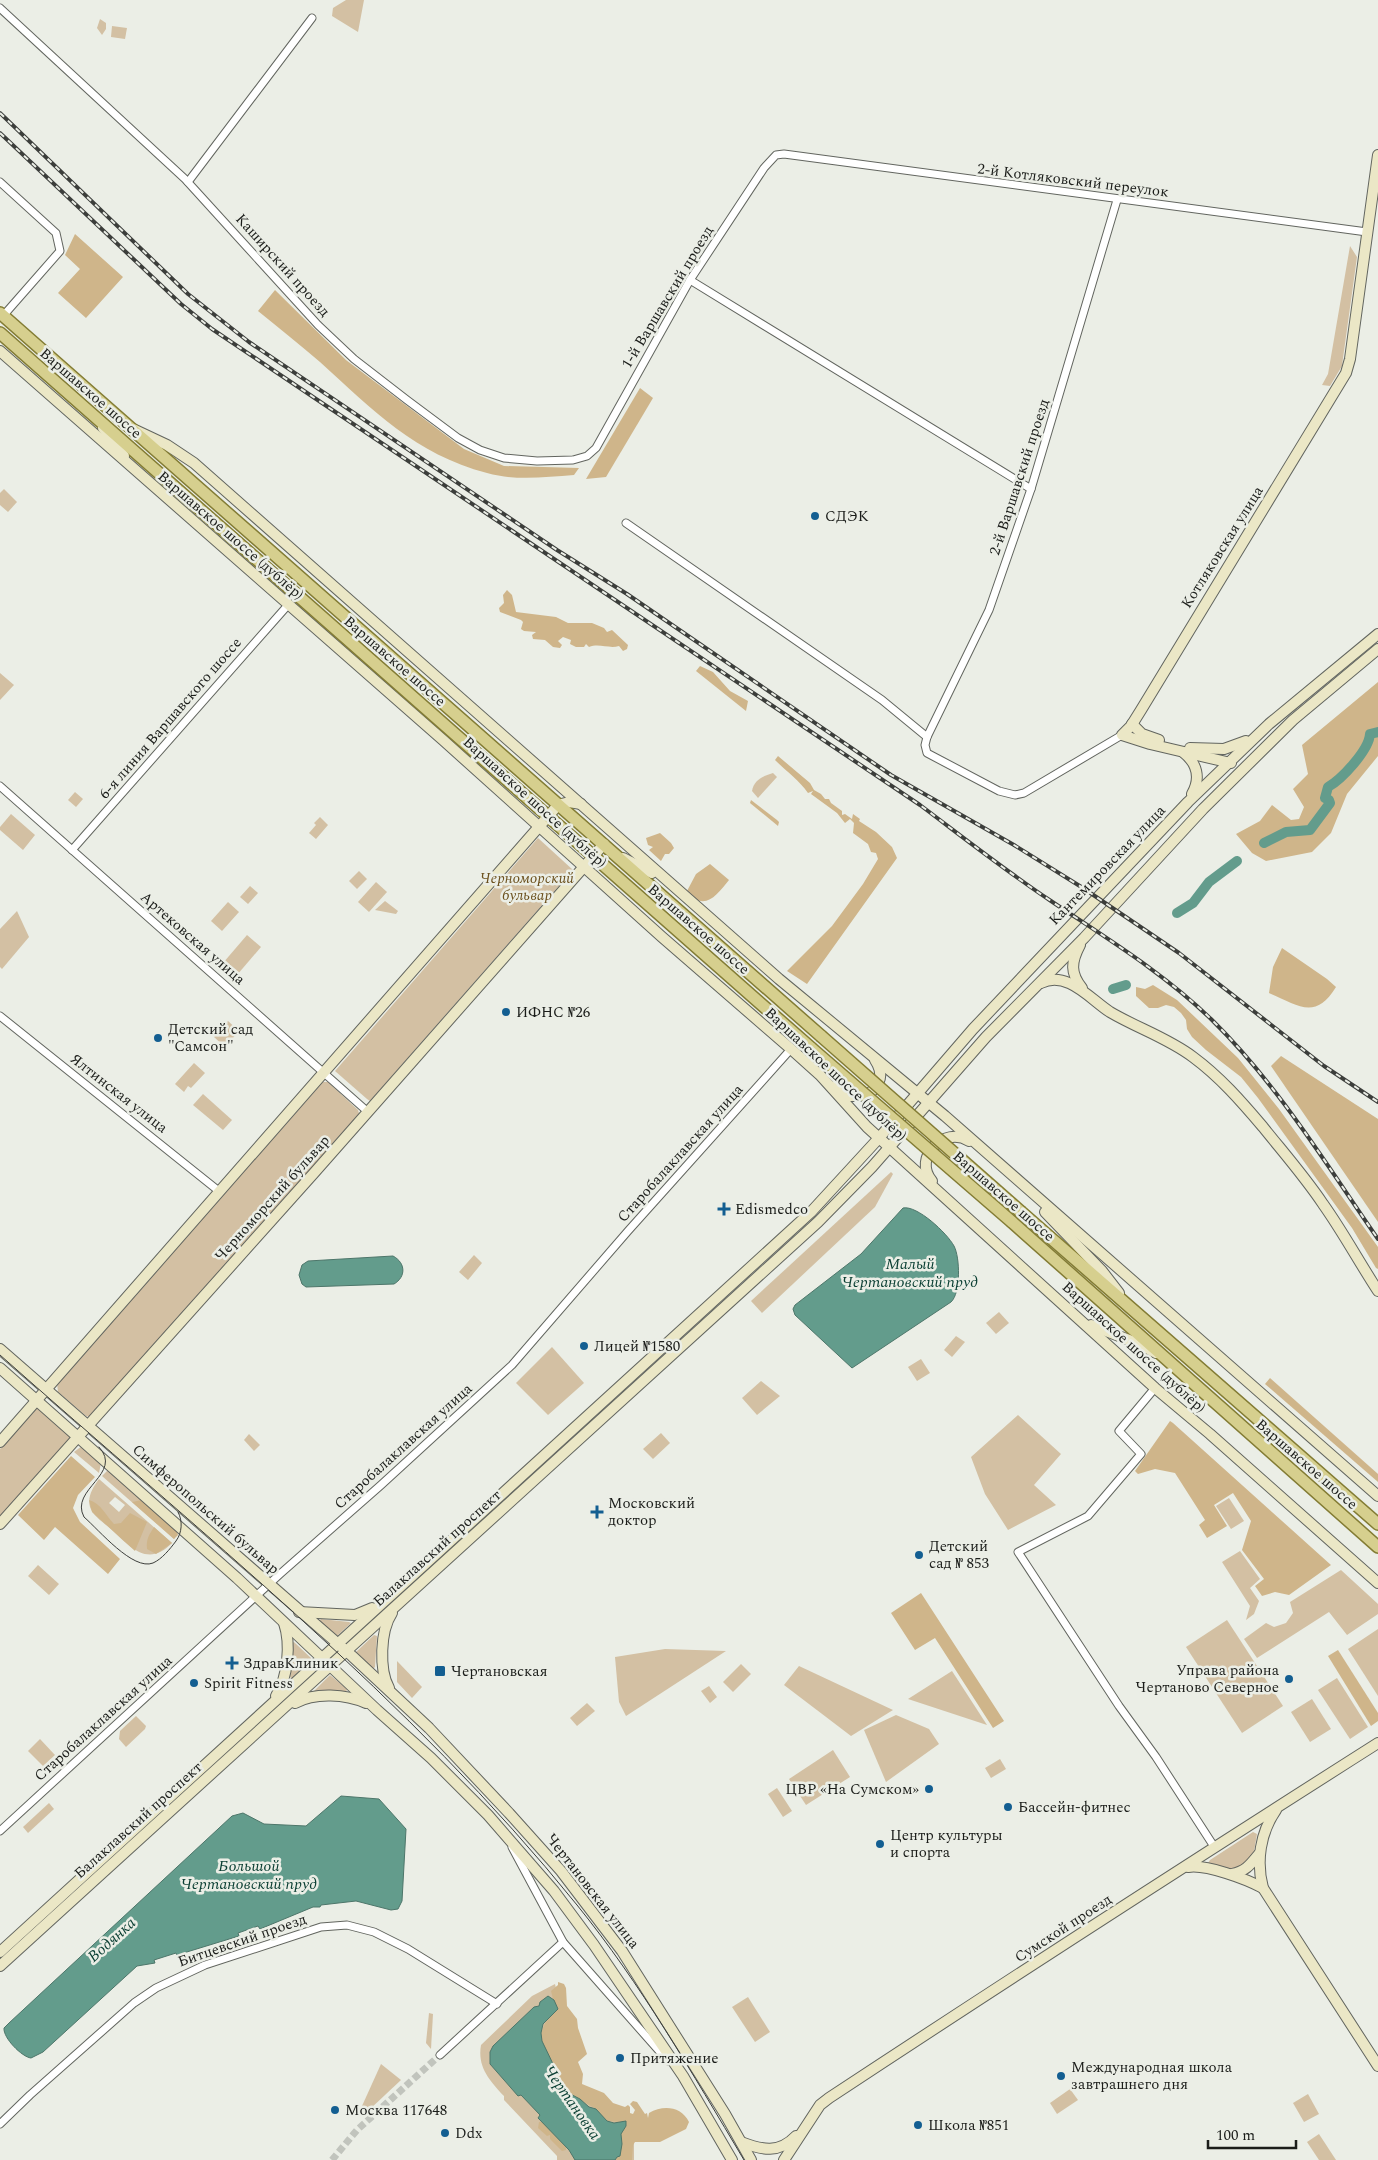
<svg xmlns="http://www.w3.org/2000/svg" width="1378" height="2160" font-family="Spectral,serif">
<rect width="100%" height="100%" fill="#ebeee6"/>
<!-- green -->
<g fill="#d3c0a3" fill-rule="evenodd">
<path d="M346,0H364L358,32L332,16L333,8Z"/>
<path d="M100,19L106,23V29L102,35L97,28Z"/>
<path d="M112,26L127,28L125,39L111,37Z"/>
<path d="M1350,246L1357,257L1343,358L1342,366L1330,386L1322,385L1328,374Z"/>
<path d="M4,489L17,502L8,512L0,505V493Z"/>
<path d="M0,673L14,685L0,700Z"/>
<path d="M773,773L777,777L758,798L752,791C754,780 763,776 773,773Z"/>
<path d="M75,792L83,799L76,807L68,800Z"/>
<path d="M11,814L35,835L23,850L0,830V827Z"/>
<path d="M320,817L328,825L316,839L309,833L316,825L314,823Z"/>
<path d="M538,838L573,870L370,1101L367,1099L335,1071Z"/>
<path d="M359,871L367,879L357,889L349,881Z"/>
<path d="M376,882L387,892L369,912L358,902Z"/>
<path d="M250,886L258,893L248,904L240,897Z"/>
<path d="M385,901L398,911L396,914L375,910Z"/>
<path d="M228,902L239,912L222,931L211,921Z"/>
<path d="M17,911L29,937L2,969L0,967V929Z"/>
<path d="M247,935L261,947L237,975L223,963Z"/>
<path d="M228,1021L239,1031L225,1047L214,1037Z"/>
<path d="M194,1063L205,1073L191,1088L188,1086L184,1092L175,1084Z"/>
<path d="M323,1082H328L358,1110L360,1117L90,1417L86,1416L58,1392L57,1383Z"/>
<path d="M203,1094L232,1120L223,1130L193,1105Z"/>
<path d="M891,1172L893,1174L875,1207L762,1313L751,1301Z"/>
<path d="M474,1255L482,1263L468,1280L459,1272Z"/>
<path d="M999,1312L1009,1323L996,1334L986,1323Z"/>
<path d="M956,1336L965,1342L952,1357L944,1350Z"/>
<path d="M552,1347L584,1383L548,1415L516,1383Z"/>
<path d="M921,1359L930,1373L917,1381L908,1367Z"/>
<path d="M761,1381L780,1396L757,1415L742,1398Z"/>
<path d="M39,1406L68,1432L71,1438L0,1520V1449Z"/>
<path d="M1018,1415L1061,1454L1034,1485L1056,1505L1008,1530L985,1494L971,1457Z"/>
<path d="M661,1433L670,1443L653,1459L643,1449Z"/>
<path d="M249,1434L260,1445L254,1451L244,1440Z"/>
<path d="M82,1446L101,1463L99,1473L74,1452Z"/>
<path d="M108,1470L178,1532L174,1539L102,1476Z"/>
<path d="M99,1479L172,1543C148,1568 130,1547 111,1529C104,1523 93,1516 90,1507C87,1497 93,1487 99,1479ZM115,1497L125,1505L119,1512L109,1503Z"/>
<path d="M1229,1498L1244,1521L1231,1529L1216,1506Z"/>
<path d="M1240,1551L1260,1579L1250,1588L1259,1601L1254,1614L1246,1620L1250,1606L1222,1562Z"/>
<path d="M38,1565L59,1584L49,1595L28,1576Z"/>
<path d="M1341,1570L1378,1604V1614L1347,1635L1329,1612L1257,1658L1244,1639L1266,1623L1274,1627L1286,1623L1293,1613L1290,1602Z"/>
<path d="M321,1619L349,1622L351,1623L337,1636L319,1621Z"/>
<path d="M1227,1620L1283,1706L1242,1733L1186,1647Z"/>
<path d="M1378,1629V1696L1348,1649Z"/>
<path d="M374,1635L377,1636L375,1667L373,1669L355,1653Z"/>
<path d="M294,1642L311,1658V1660L292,1678L289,1677L292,1643Z"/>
<path d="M665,1649L726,1651L626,1716L619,1702L615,1657Z"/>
<path d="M397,1661L422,1687L412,1698L397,1682Z"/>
<path d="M741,1664L751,1674L733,1692L723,1682Z"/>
<path d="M799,1666L893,1710L851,1736L784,1685Z"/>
<path d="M952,1671L987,1725L908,1699Z"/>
<path d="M330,1675L347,1689L346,1693L314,1691Z"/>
<path d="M1337,1678L1368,1727L1350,1739L1318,1690Z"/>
<path d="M709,1686L717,1697L710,1703L701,1691Z"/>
<path d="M1312,1699L1331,1729L1310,1742L1291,1712Z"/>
<path d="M587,1703L595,1711L577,1726L570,1718Z"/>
<path d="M896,1715L929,1729L939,1744L886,1782L864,1730Z"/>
<path d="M136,1716L146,1726L145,1729L126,1747L119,1739L120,1731Z"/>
<path d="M40,1739L55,1755L43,1766L28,1751Z"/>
<path d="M833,1750L850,1777L806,1805L789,1779Z"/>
<path d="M1000,1759L1006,1769L991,1778L985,1768Z"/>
<path d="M777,1788L792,1811L783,1817L768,1794Z"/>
<path d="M49,1803L54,1809L28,1833L23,1827Z"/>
<path d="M1253,1832L1257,1834L1253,1857L1238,1871L1211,1866L1208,1863L1210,1860Z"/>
<path d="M555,1984L579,2088L622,2109L634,2143V2160H557V2156L504,2100V2096C490,2081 477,2067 481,2045L532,1996Z"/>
<path d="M748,1997L770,2032L755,2042L732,2007Z"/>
<path d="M429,2013L433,2014L431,2049L426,2043Z"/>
<path d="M381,2064L401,2080L369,2110L362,2106Z"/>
<path d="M1070,2089L1078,2100L1057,2114L1050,2103Z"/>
<path d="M1308,2094L1319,2114L1304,2122L1293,2103Z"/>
<path d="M1319,2134L1336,2160H1319L1307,2142Z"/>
</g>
<!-- forest -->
<g fill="#cfb58a">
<path d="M75,234L123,277L86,318L58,293L80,269L65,255Z"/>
<path d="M275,290L346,360L464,449L504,466L579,468L574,475C545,477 515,481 487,473C415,454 373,410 320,362C300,345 279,328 258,311Z"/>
<path d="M640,388L653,398L606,477L586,479Z"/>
<path d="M507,590L512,595L516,612L556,617L568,623H592L604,628L607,632L612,630L628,645L627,649L623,651L619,646C609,649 599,643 589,647L586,644L584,647H576L570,644L571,640L563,637L558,641L562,645L560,648L553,647L545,640L533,639L532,635L536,632L524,631L521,629L523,622L521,620L500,612L499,608L504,603L503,595Z"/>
<path d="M700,666L713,672L730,691L748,701L746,711L696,671Z"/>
<path d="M1378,682V756L1347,794L1331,833L1312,852L1266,861L1252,853L1236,834L1260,821L1272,805L1291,820L1299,819L1304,807L1293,789L1308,774L1302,745Z"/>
<path d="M778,756L810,783L814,790L821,794L825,799H829L831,803L842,811V815L845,814L852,819L853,814L860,819L859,821L876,832L892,847L897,858L807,984L787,971L832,926L863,884L878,859L876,853L871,852L868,844L853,833L854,823L850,819L845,823L837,813L811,794L813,791L808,793C799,780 786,771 775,760Z"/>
<path d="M751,800L777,820L779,822L778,826L750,803Z"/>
<path d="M660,833L671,843L674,848L669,854H665L661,861L649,850L653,847L648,845L646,838Z"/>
<path d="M710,864L729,880C717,895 704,913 687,891L696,874Z"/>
<path d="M1282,948L1327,979L1336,987C1315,1021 1298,1005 1269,993L1273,967Z"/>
<path d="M1153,985L1177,1000L1238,1058L1279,1109L1378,1247V1269L1376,1268L1352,1228L1258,1098L1241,1077L1206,1050L1192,1037L1187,1029L1186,1020L1181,1013L1174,1007L1166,1005L1158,1008H1149L1136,996V987L1145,989Z"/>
<path d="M1281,1056L1378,1119V1222L1271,1066Z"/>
<path d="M1270,1378L1378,1474V1482L1265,1384Z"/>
<path d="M1170,1421L1173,1423L1331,1565L1289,1595L1275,1592L1262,1596L1255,1586L1264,1579L1242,1550L1251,1521L1233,1493L1214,1505L1227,1526L1207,1538L1199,1525L1205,1520L1175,1473L1155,1469L1138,1474L1135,1471Z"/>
<path d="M71,1456L95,1477L78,1495L73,1508L80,1522L120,1559L108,1574L55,1527L44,1540L18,1515Z"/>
<path d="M89,1500C102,1504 105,1515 114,1524L121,1523L130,1513L147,1522L135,1551L92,1512Z"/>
<path d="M142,1500L176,1529L178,1535L174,1539L132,1502Z"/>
<path d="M154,1527L172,1543L156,1554L147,1549C146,1539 149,1535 154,1527Z"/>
<path d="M921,1593L1004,1721L993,1728L935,1638L915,1650L891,1613Z"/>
<path d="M1338,1650L1378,1713V1721L1371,1726L1328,1656Z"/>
<path d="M558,1982L564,1984L566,1988L567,2006L577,2019L578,2028L586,2051L587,2054L578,2062L583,2074L582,2084L604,2093L613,2103L625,2107L628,2105L630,2107V2113L633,2114L635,2110L630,2104L633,2101L637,2102L645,2114L647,2113L648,2118L649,2113C663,2105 681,2106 689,2122L686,2129L660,2142H635L633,2145L632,2160H615L622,2144L620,2134L626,2126L619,2122L607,2121L596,2109L559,2088L555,2068L542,2041L541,2033L545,2023L554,2013V2003L551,1991L558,1985Z"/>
<path d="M539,2122H543C552,2129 557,2139 566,2147V2150L562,2151L550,2139V2135L547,2136L538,2128Z"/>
</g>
<!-- water -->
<g fill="#639c8c" stroke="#4d766a">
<path d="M903,1208C917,1205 947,1233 954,1246C960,1257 961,1293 951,1302L852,1368L795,1315L793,1309L795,1305L861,1254Z"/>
<path d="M393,1256C406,1263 406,1277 394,1284L306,1287L302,1284L299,1275L302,1265L308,1261Z"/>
<path d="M341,1796L379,1799L406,1829L402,1901L398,1909L391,1910L356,1901L321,1905L320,1907H313L260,1929L258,1926L238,1933L239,1936L177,1955L176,1953L154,1960L155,1963L137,1966L43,2052L31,2058C22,2057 3,2038 4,2028L9,2023L232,1816L243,1813L264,1824L306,1826Z"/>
<path d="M548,1996L554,2000L558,2009L543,2024L541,2033L542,2041L555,2068L559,2088L580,2099L589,2107L596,2109L607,2121L614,2123L626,2121V2126L621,2134L622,2144L620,2156L617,2157L615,2160H575L569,2150L538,2118L540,2115L521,2095L518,2096L490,2064V2052L493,2046L534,2007L539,2006L540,2002Z"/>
</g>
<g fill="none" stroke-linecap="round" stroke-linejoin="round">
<!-- river -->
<g stroke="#639c8c" stroke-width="10">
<path d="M1264,843L1286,832L1310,830L1330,803L1329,800L1325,798L1328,787C1342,779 1369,750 1370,734L1378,732"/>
<path d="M1177,913L1193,903L1209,882L1237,861"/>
<path d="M1113,989L1126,985"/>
</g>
<!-- street-tunnel -->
<path stroke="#c1c4bd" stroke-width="7" stroke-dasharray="7 3.5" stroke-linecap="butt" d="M332,2160L357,2130L440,2055"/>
<defs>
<g id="street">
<path d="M0,8L185,179L318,325L354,359L407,400L458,438L480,450L504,458L537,461L573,460L587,456L596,448L690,280L764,168L776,155L784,154L1367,232"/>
<path d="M0,182L56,233L60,251L3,316"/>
<path d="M188,182L312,18"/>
<path d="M1117,200L1031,489L989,610L927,737L925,745L927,753L999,791L1015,795L1024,793L1122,735"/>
<path d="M690,280L1031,489"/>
<path d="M626,523L882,700L927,737"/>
<path d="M0,786L368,1112"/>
<path d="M72,850L288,605"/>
<path d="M0,1016L220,1192"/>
<path d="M1155,1388L1119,1431L1141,1454L1088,1516L1018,1552L1119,1706L1156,1757L1215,1848"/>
<path d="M0,1831L280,1574L381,1485L512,1365L628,1231L791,1049"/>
<path d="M512,1847L563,1942L668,2061"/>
<path d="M440,2055L563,1942"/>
<path d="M0,2124L30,2095L134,2003L156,1988L205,1965L321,1927L347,1925L374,1932L408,1949L497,2004"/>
</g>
<g id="secondary">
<path d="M0,351L443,740L662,937L791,1049L820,1075L867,1127L1155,1388L1210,1434L1378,1583"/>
<path d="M103,428L124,456"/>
<path d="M133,429L167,445L194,463L779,979L945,1116L1378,1496"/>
<path d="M1132,724L1142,734L1159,740"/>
<path d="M1190,748L1224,749L1246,741"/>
<path d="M1183,752C1197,763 1201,778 1192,794"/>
<path d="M1231,763L1150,744L1122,735L1131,726L1141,710L1346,373L1350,359L1378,155"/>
<path d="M623,858L652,873"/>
<path d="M1080,945C1071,962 1070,973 1082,988"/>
<path d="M1041,983C1067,970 1090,999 1110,1012C1137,1028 1168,1038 1193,1057C1220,1077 1241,1101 1263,1127C1283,1152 1305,1177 1323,1204C1343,1232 1359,1262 1378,1291"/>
<path d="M835,1086L850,1096H866C880,1086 885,1075 875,1060"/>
<path d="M932,1181C912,1158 944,1125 969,1141"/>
<path d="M1045,1212L1102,1271L1119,1293"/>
<path d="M1091,1325L1139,1344L1156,1353"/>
<path d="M0,1349L352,1656L429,1728L509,1813L561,1871L622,1951L725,2114L751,2160"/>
<path d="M0,1368L237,1578L377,1710L431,1758L488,1815L554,1891L594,1945L683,2076L732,2160"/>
<path d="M0,1442L558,805L569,802L581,804"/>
<path d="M0,1524L314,1173L604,844"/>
<path d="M299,1612L355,1615L372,1608"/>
<path d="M389,1688C379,1670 380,1631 392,1613"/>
<path d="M276,1696C288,1677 291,1644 284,1623"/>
<path d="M295,1703C315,1692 346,1694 366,1703"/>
<path d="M1276,1810C1260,1833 1256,1862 1263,1888L1378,2066"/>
<path d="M1188,1867C1206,1864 1246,1879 1263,1888"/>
<path d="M1232,1874C1246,1871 1250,1865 1259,1854"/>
<path d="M0,1952L811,1212L879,1138L973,1029L1188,802L1269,724L1378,634"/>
<path d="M0,1966L818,1222L872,1167L986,1037L1084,938L1203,809L1293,720L1378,649"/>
<path d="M741,2142C762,2150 779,2154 796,2136"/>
<path d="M784,2160L820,2105L829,2098C1011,1978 1194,1860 1378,1743"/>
</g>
<g id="primary">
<path d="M0,313L821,1036"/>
<path d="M0,333L811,1048"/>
<path d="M1021,1212L1378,1524"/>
<path d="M1012,1222L1378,1547"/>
</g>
</defs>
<!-- street casing -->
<use href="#street" stroke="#62655f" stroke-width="9"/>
<!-- secondary casing -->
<use href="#secondary" stroke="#62655f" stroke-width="12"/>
<!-- primary casing -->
<use href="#primary" stroke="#837c34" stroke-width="14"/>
<!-- street -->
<use href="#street" stroke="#fff" stroke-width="7"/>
<!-- secondary -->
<use href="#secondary" stroke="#ebe7c6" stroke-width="10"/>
<!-- primary -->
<use href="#primary" stroke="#d6cf8e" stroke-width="11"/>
<!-- tram -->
<g stroke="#3c3e3b" stroke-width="1">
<path d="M0,1355C198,1531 410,1698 577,1905C641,1984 692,2073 744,2160"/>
<path d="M99,1447C124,1474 69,1489 84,1517C99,1530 133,1571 153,1563C162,1559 170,1549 176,1541C182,1533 183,1521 178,1512"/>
</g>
<defs>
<g id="rail">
<path d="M0,113L188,294L249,342L557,550L627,594L891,775L1014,845L1083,888L1179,953L1324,1066L1378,1102"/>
<path d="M0,133L181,304L212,329L920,805C964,838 1006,871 1051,901C1106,938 1164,973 1212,1020C1278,1085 1326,1164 1378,1239"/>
</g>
</defs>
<!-- rail casing -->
<use href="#rail" stroke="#3c3e3b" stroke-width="4"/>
<!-- rail -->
<use href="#rail" stroke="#ebeee6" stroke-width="2" stroke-dasharray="5.5" stroke-linecap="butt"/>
<defs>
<g id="primary-bridge">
<path d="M821,1036L1021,1212"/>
<path d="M811,1048L1012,1222"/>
</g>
</defs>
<!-- primary-bridge casing -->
<use href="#primary-bridge" stroke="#837c34" stroke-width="14" stroke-linecap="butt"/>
<!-- primary-bridge -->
<use href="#primary-bridge" stroke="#d6cf8e" stroke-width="11"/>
</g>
<!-- markers -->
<g fill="#135e91" stroke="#ebeee6" stroke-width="2">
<circle cx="815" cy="516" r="5"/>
<circle cx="506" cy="1012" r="5"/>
<circle cx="158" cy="1038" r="5"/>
<path d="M721.5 1201.5h5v5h5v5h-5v5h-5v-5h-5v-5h5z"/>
<circle cx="584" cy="1346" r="5"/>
<path d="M594.5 1504.5h5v5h5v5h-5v5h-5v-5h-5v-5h5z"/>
<circle cx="919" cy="1555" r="5"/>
<path d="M229.5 1655.5h5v5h5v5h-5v5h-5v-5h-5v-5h5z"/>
<rect x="434" y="1665" width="12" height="12" rx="2.5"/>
<circle cx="1289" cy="1679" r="5"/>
<circle cx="194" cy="1683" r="5"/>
<circle cx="929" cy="1789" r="5"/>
<circle cx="1008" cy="1807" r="5"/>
<circle cx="880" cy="1844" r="5"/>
<circle cx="620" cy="2058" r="5"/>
<circle cx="1061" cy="2076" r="5"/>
<circle cx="335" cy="2110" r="5"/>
<circle cx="918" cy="2125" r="5"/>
<circle cx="445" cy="2133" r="5"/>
</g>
<g text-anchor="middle" stroke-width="5" stroke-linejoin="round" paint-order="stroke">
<!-- street labels -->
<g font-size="15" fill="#1b1d1a" stroke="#ebeee6">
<text transform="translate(1073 180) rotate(7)" y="5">2-й Котляковский переулок</text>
<text transform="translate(283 265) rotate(48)" y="5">Каширский проезд</text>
<text transform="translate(667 297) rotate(-59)" y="5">1-й Варшавский проезд</text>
<text transform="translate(91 393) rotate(41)" y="5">Варшавское шоссе</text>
<text transform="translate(1019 477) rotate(-72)" y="5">2-й Варшавский проезд</text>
<text transform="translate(231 535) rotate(41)" y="5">Варшавское шоссе (дублёр)</text>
<text transform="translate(1222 547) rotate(-58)" y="5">Котляковская улица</text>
<text transform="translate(395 661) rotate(41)" y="5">Варшавское шоссе</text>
<text transform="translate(170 718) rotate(-49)" y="5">6-я линия Варшавского шоссе</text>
<text transform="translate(535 802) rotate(42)" y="5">Варшавское шоссе (дублёр)</text>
<text transform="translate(1107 865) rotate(-46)" y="5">Кантемировская улица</text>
<text transform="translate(699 929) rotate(41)" y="5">Варшавское шоссе</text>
<text transform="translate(193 938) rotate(41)" y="5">Артековская улица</text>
<text transform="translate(836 1074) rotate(43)" y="5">Варшавское шоссе (дублёр)</text>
<text transform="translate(119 1093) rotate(38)" y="5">Ялтинская улица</text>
<text transform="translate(680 1153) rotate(-48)" y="5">Старобалаклавская улица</text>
<text transform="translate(1004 1196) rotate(41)" y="5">Варшавское шоссе</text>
<text transform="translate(272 1198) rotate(-48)" y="5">Черноморский бульвар</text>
<text transform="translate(1134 1347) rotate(42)" y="5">Варшавское шоссе (дублёр)</text>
<text transform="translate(403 1446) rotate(-42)" y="5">Старобалаклавская улица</text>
<text transform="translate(1307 1464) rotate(41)" y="5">Варшавское шоссе</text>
<text transform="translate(206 1509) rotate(41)" y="5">Симферопольский бульвар</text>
<text transform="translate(437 1548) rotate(-42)" y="5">Балаклавский проспект</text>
<text transform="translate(103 1718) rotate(-42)" y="5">Старобалаклавская улица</text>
<text transform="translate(138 1820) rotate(-42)" y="5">Балаклавский проспект</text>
<text transform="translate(593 1891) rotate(52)" y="5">Чертановская улица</text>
<text transform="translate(1063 1928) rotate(-33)" y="5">Сумской проезд</text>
<text transform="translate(242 1940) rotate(-19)" y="5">Битцевский проезд</text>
</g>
<!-- poi labels -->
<g font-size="15" fill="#1b1d1a" stroke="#ebeee6" text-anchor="start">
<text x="825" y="521">СДЭК</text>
<text x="516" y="1017">ИФНС №26</text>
<text x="168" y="1034">Детский сад<tspan x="168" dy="17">"Самсон"</tspan></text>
<text x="735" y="1214">Edismedco</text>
<text x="594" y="1351">Лицей №1580</text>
<text x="608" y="1508">Московский<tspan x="608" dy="17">доктор</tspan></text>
<text x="929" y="1551">Детский<tspan x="929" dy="17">сад № 853</tspan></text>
<text x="243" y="1668">ЗдравКлиник</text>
<text x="1279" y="1675" text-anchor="end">Управа района<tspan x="1279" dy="17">Чертаново Северное</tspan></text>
<text x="451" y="1676">Чертановская</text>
<text x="204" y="1688">Spirit Fitness</text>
<text x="919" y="1794" text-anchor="end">ЦВР «На Сумском»</text>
<text x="1018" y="1812">Бассейн-фитнес</text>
<text x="890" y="1840">Центр культуры<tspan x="890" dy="17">и спорта</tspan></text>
<text x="630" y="2063">Притяжение</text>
<text x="1071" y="2072">Международная школа<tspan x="1071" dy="17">завтрашнего дня</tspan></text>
<text x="345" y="2115">Москва 117648</text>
<text x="928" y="2130">Школа №851</text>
<text x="455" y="2138">Ddx</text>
</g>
<!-- park labels -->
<g font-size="15" font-style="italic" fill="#6b501d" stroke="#ebeee6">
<text x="527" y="883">Черноморский<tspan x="527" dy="17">бульвар</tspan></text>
</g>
<!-- water labels -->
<g font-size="16" font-style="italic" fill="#093e32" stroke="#ebeee6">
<text x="910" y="1269">Малый<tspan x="910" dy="18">Чертановский пруд</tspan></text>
<text x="249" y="1871">Большой<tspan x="249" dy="18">Чертановский пруд</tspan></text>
<text transform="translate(111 1939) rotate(-42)" y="6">Водянка</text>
<text transform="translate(573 2102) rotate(55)" y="6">Чертановка</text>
</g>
</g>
<!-- scale -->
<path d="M1208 2140v8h88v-8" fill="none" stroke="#1b1d1a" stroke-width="2.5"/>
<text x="1216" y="2140" font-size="15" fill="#1b1d1a" stroke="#ebeee6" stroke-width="4" paint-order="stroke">100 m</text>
</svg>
